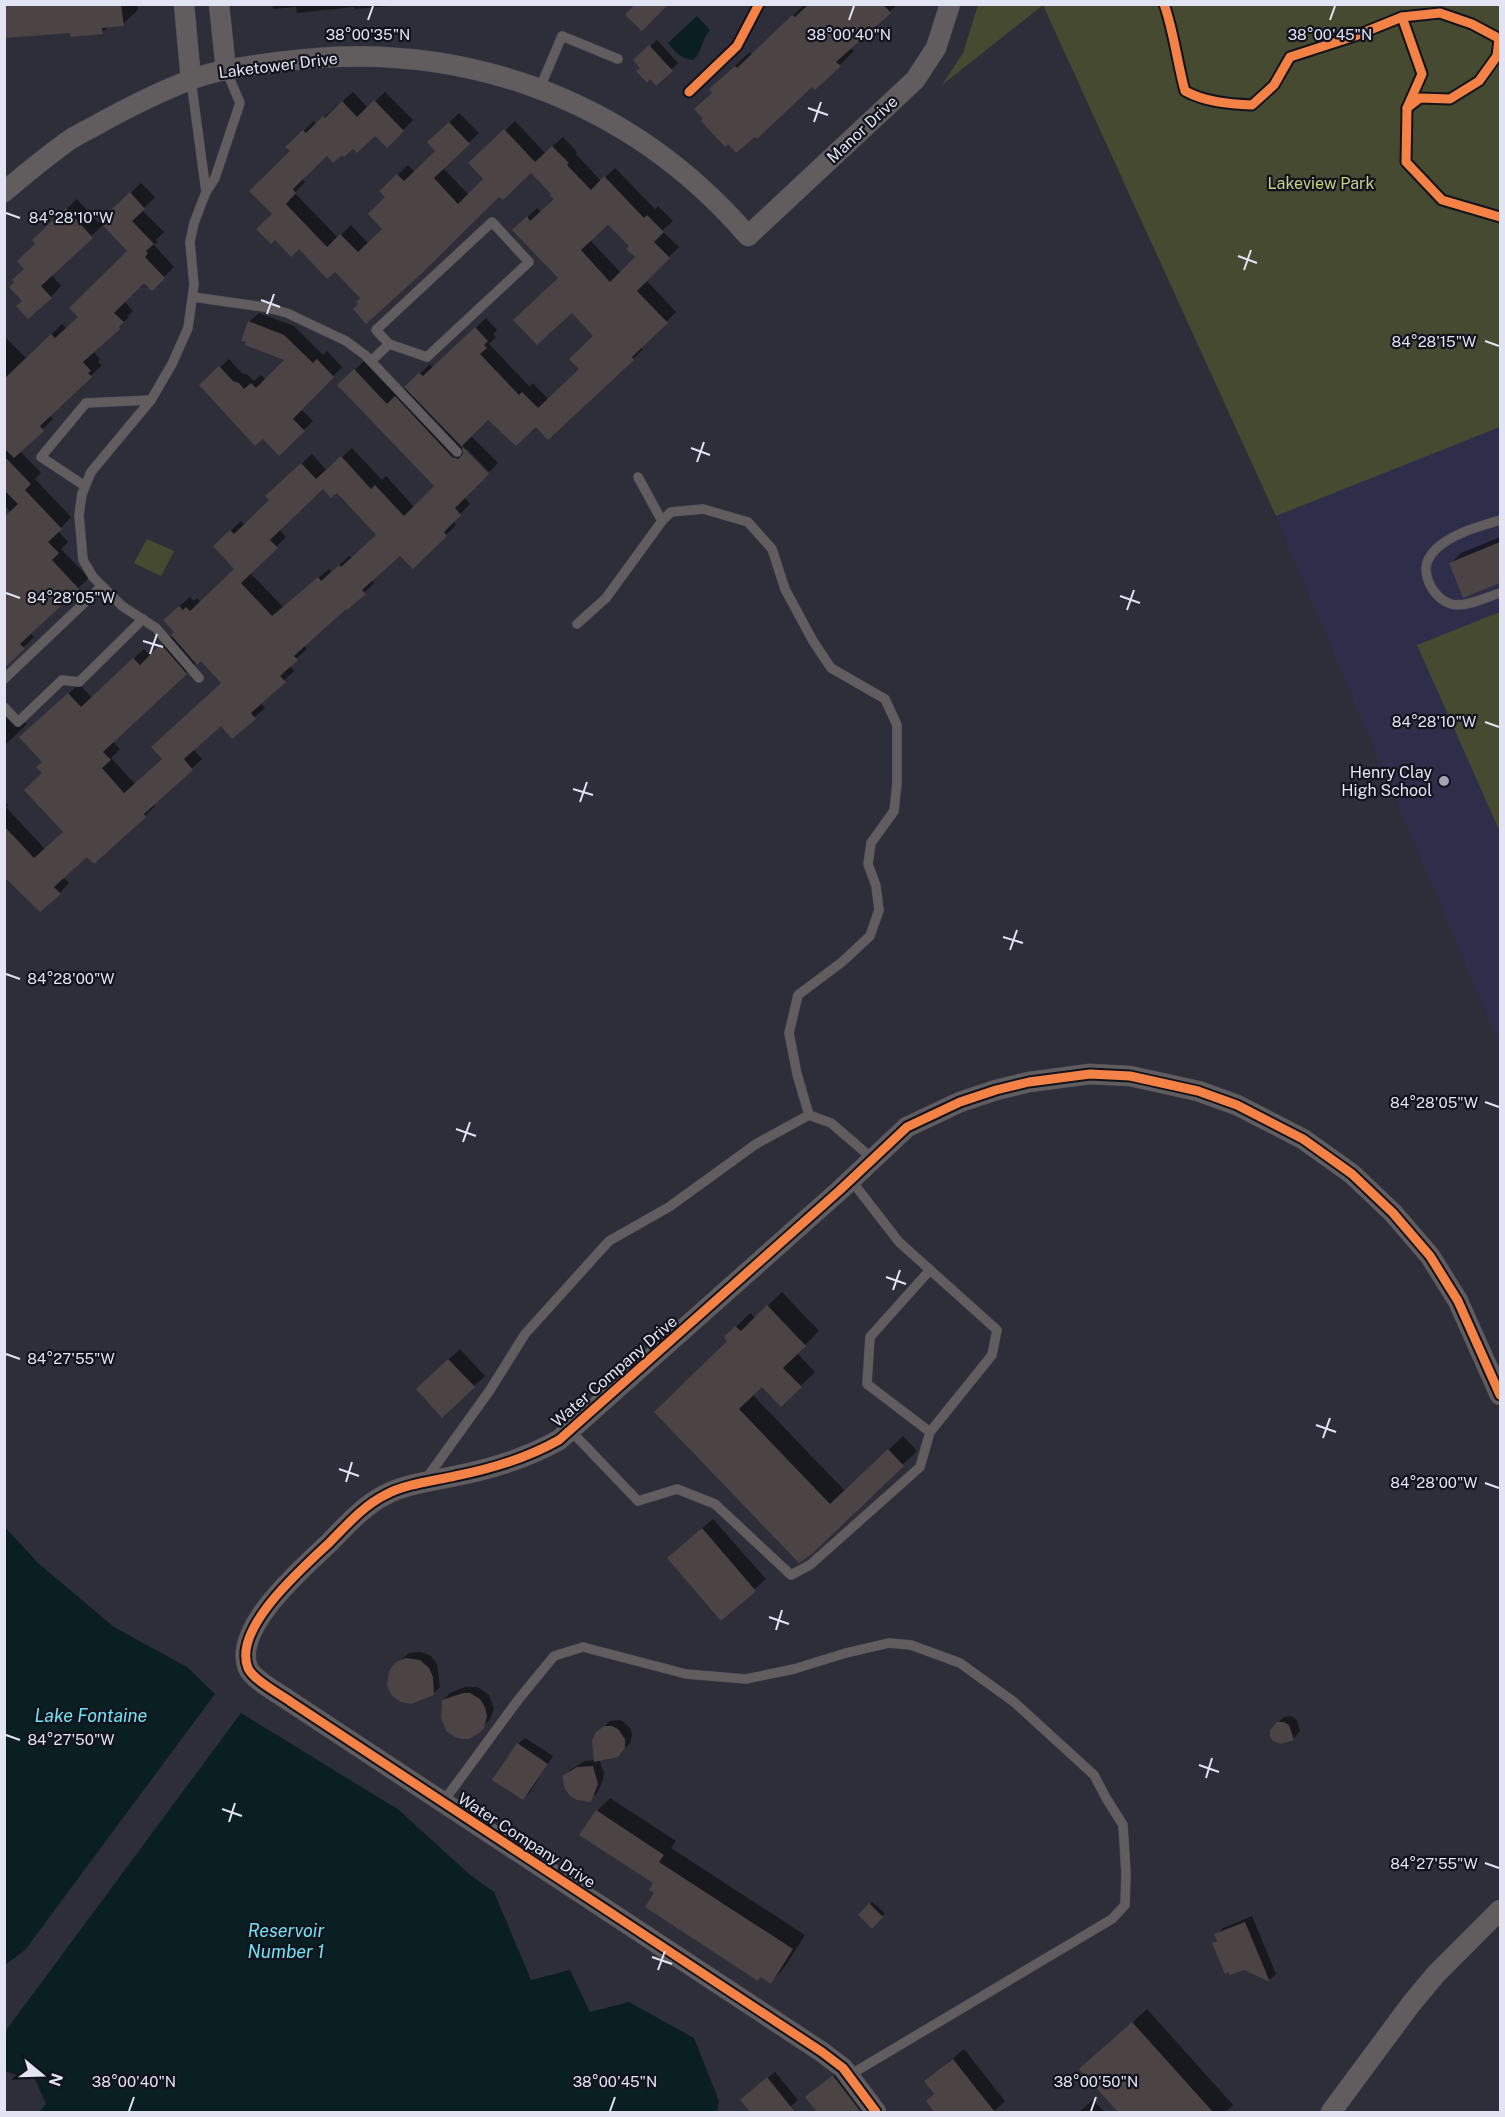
<svg xmlns="http://www.w3.org/2000/svg" width="1505" height="2117" font-family="'Public Sans',sans-serif">
<rect width="100%" height="100%" fill="#2e2e3b"/>
<!-- built -->
<path fill="#2e2e4a" d="M1500,427V1045L1276,516Z"/>
<!-- green -->
<g fill="#464a30">
<path d="M978,5H1500V427L1276,516L1043,5L942,85L963,53Z"/>
<path d="M147,539L174,551L161,576L134,563Z"/>
<path d="M1500,612V832L1417,645Z"/>
</g>
<!-- water -->
<g fill="#0a1f22">
<path d="M697,16L710,30C702,39 702,51 694,60C681,59 676,53 668,43Z"/>
<path d="M4,1526L38,1563L114,1627L187,1667L215,1694L25,1950L5,1965Z"/>
<path d="M241,1713L399,1810L469,1874L494,1892L531,1980L570,1970L590,2012L629,2002L694,2038L719,2101L717,2112H39L46,2104L34,2077L16,2075L5,2071V2040L7,2029Z"/>
</g>
<!-- shadow -->
<g fill="#0007" fill-rule="evenodd">
<path d="M4,4H137L138,10L123,24L109,26L102,32L71,31Z"/>
<path d="M272,4H411L355,9L354,7L297,13L296,7L273,9Z"/>
<path d="M805,4H898L850,47L854,51L840,65L812,85L714,92L725,75L750,52L752,55Z"/>
<path d="M657,40L678,63L656,84L635,61Z"/>
<path d="M353,92L368,108L385,92L413,120L387,146L375,133L342,153L327,154L301,178L305,182L295,193L338,238L351,225L368,243L384,229L387,197L381,191L408,165L415,172L437,151L429,142L459,113L479,133L443,168L469,195L485,179L480,154L515,121L545,153L563,137L577,152L576,154L601,181L615,168L655,209L658,206L673,221L662,231L679,247L646,280L676,312L641,347L643,349L633,359L548,438L536,425L488,418L470,435L498,463L489,472L467,449L464,451V497L470,504L453,521L456,525L413,567L400,554L371,579L374,583L364,593L346,607L304,645L307,649L289,665L294,671L260,703L265,708L232,737L221,724L193,749L202,759L153,804L155,806L145,816L94,862L87,855L63,877L69,883L60,893L4,872V800L8,805L6,807L45,849L65,831L44,773V762L31,728L79,684L92,698L144,649L150,656L176,632L175,610L190,597L194,601L197,598L201,603L236,569L215,546L241,521L245,525L271,500L277,486L312,454L327,471L352,448L382,480L386,476L415,508L436,486L349,375L365,360L398,395L430,364L433,368L486,318L497,330L493,334L496,337L489,344L530,387L533,383L549,400L581,369L595,335L560,278L514,230L537,208L541,212L555,199L553,194L532,171L362,297L335,270L274,214L291,151L287,147L314,121L316,124ZM608,223L631,246L637,257L621,273L590,240ZM323,487L337,491L378,534L352,558L349,556L332,572L329,569L283,607L250,573L286,537L279,529ZM201,659L223,683L163,759L135,784L111,758L120,749L112,741Z"/>
<path d="M141,183L155,197L142,210L164,232L156,240L158,242L154,245L174,267L152,289L144,281L124,301L133,311L128,316L129,317L93,351L100,359L98,362L102,365L50,415L53,419L20,451L41,473L35,479L71,517L58,531L68,542L61,549L89,578L30,633L34,637L4,666L24,526L4,505V336L27,359L62,324L67,329L80,317L129,250L104,224L51,274L61,286L51,297L23,300L26,268L37,243L44,230L77,199L99,223Z"/>
<path d="M259,313L294,326L323,355L327,351L342,367L301,409L313,421L279,454L263,436L201,386L229,359L242,373L248,375L254,381L261,375L266,380L287,359L249,322Z"/>
<path d="M1500,537V581L1464,596L1451,563L1461,553Z"/>
<path d="M4,702L27,724L4,746Z"/>
<path d="M782,1292L819,1331L797,1353L815,1372L781,1405L762,1384L752,1394L845,1491L903,1436L917,1451L812,1552L656,1412L729,1340L726,1337L750,1313L755,1318Z"/>
<path d="M460,1349L485,1376L474,1386L428,1378Z"/>
<path d="M713,1519L766,1579L721,1619L679,1548Z"/>
<path d="M421,1652L431,1656L437,1664L440,1687L433,1694L392,1668L409,1653Z"/>
<path d="M465,1687H477L489,1695L494,1709L490,1719L479,1732L443,1700L450,1693Z"/>
<path d="M1291,1716L1297,1720L1300,1731L1294,1738L1279,1742L1276,1725L1284,1717Z"/>
<path d="M620,1720L625,1723L631,1729L632,1735L630,1743L617,1756L599,1759L604,1773L603,1780L597,1793L590,1800L563,1777L570,1770L585,1761L596,1760L597,1733L610,1721Z"/>
<path d="M525,1738L553,1756L530,1792L523,1798L518,1744Z"/>
<path d="M610,1798L676,1841L671,1848L805,1935L784,1968L771,1982L656,1892L655,1883L597,1811Z"/>
<path d="M872,1902L885,1913L872,1927L860,1915Z"/>
<path d="M1252,1916L1276,1974L1269,1980L1244,1968L1214,1943L1218,1939L1216,1935L1223,1928Z"/>
<path d="M1147,2009L1233,2105L1226,2112H1120L1081,2070Z"/>
<path d="M964,2049L1005,2101L993,2112H936L928,2102L936,2094L926,2081Z"/>
<path d="M846,2064L879,2107L889,2112H819L807,2097Z"/>
<path d="M775,2072L798,2100L784,2112H752L742,2100Z"/>
<path d="M1093,2100L1104,2112H1079Z"/>
</g>
<!-- building -->
<g fill="#4b4344" fill-rule="evenodd">
<path d="M4,4H121L124,26L102,28L103,34L70,37V33L4,38Z"/>
<path d="M635,4H669L642,31L625,15Z"/>
<path d="M809,4H883L891,13L836,62L841,66L815,90L812,87L757,139L755,137L736,153L728,144L725,147L701,121L703,119L694,109L712,93L709,89L735,66L737,68L792,15L795,17Z"/>
<path d="M649,45L673,71L656,86L650,79L647,83L636,71L640,68L633,60Z"/>
<path d="M374,100L404,131L387,148L375,136L357,153L353,149L344,157L342,155L333,163L327,156L293,189L296,193L286,204L327,247L340,234L358,252L382,229L368,214L385,197L379,191L397,174L404,181L435,151L427,142L449,122L470,144L434,178L458,204L483,179L468,163L504,129L535,162L552,146L569,163L567,165L591,190L604,176L644,218L647,215L664,232L654,242L670,258L637,291L668,323L632,357L634,360L548,440L536,427L516,446L488,420L462,446L489,474L455,508L461,515L444,532L447,536L413,569L400,556L362,590L366,594L347,610L346,609L294,656L298,660L280,676L286,682L251,713L256,719L232,739L221,726L184,759L193,770L144,814L146,817L94,864L87,857L54,887L61,894L40,912L4,877V826L34,858L63,832L24,790L42,773L36,767L42,762L19,737L68,693L81,707L133,658L140,665L161,644L187,674L103,752L111,760L102,768L124,793L162,759L151,747L221,683L201,661L197,665L171,635L174,632L163,620L179,606L183,610L186,607L190,611L234,569L213,546L230,530L234,534L269,500L265,496L301,463L316,479L341,456L371,489L375,485L404,516L434,486L337,385L354,369L387,404L395,396L452,457L458,459L463,454L462,447L404,387L419,373L423,376L475,327L488,341L484,345L487,348L480,354L519,395L522,392L538,408L579,369L569,359L593,336L572,313L537,345L513,320L558,278L512,230L527,216L530,221L554,199L550,196L551,194L531,173L503,200L499,197L422,273L366,324L353,309L358,304L356,302L360,298L335,272L327,279L299,249L291,257L275,240L271,244L256,229L272,214L249,191L290,151L285,147L303,130L306,133L323,116L325,118L342,101L357,117ZM608,225L629,246L626,249L635,257L610,282L581,250ZM323,489L331,498L337,493L376,535L341,567L339,565L321,581L318,577L272,616L241,583L278,548L270,540Z"/>
<path d="M130,192L145,209L132,221L154,244L146,251L148,253L145,257L165,278L152,291L144,283L114,313L124,322L119,327L120,329L83,362L91,371L88,373L92,377L40,426L44,431L14,458L4,448V379L51,334L55,338L78,317L69,308L127,251L99,221Z"/>
<path d="M66,208L93,238L41,286L52,298L28,319L16,306L22,301L9,287L14,282L12,280L24,269L17,261L35,244L32,240Z"/>
<path d="M248,321L284,335L313,363L317,359L334,377L293,419L305,431L279,456L263,439L255,446L199,385L219,366L233,381L239,383L244,389L251,383L256,388L284,360L245,345L246,342L241,341Z"/>
<path d="M4,456L31,484L25,490L62,529L48,542L59,553L52,560L79,589L20,644L25,649L4,668V517L18,504L4,490Z"/>
<path d="M1500,542V583L1463,598L1449,563Z"/>
<path d="M767,1305L806,1346L783,1368L802,1387L781,1407L762,1387L739,1409L830,1504L888,1449L904,1466L813,1553L799,1563L654,1412L727,1341L724,1337L735,1326L741,1331Z"/>
<path d="M448,1359L475,1387L442,1418L416,1389Z"/>
<path d="M702,1528L756,1591L721,1621L667,1558Z"/>
<path d="M406,1658L420,1660L429,1668L433,1677L434,1695L411,1704L401,1702L392,1696L387,1686L389,1671L396,1662Z"/>
<path d="M463,1693H470L480,1699L485,1707L487,1716L484,1728L479,1733L469,1739H462L455,1737L446,1731L441,1718L442,1700Z"/>
<path d="M1277,1722H1284L1289,1725L1294,1740L1281,1744L1273,1741L1270,1736V1730Z"/>
<path d="M604,1726H612L618,1729L625,1739V1748L618,1757L594,1762L592,1740L596,1732Z"/>
<path d="M517,1743L548,1764L523,1800L492,1780Z"/>
<path d="M593,1766L598,1784L591,1802L577,1800L570,1796L565,1789L562,1776L577,1767Z"/>
<path d="M596,1810L664,1855L659,1862L793,1949L771,1984L760,1977L758,1981L645,1907L654,1893L649,1890L653,1883L579,1835Z"/>
<path d="M869,1903L883,1917L872,1929L858,1915Z"/>
<path d="M1245,1922L1270,1982L1244,1970L1230,1975L1228,1972L1225,1974L1212,1943L1217,1941L1214,1934Z"/>
<path d="M1132,2022L1213,2112H1118L1079,2069Z"/>
<path d="M953,2059L975,2087L995,2112H934L926,2101L934,2094L924,2081Z"/>
<path d="M833,2075L834,2077L861,2112H817L805,2097Z"/>
<path d="M767,2077L795,2112H750L740,2100Z"/>
</g>
<g fill="none" stroke-linecap="round" stroke-linejoin="round">
<defs>
<g id="service">
<path d="M191,80L206,192L215,178L240,103L226,70"/>
<path d="M539,90L562,36L618,59"/>
<path d="M193,297L264,307L287,313L346,341L365,355L457,452"/>
<path d="M371,361L389,344L376,330L492,222L529,262L427,357L389,344"/>
<path d="M638,477L662,521"/>
<path d="M85,486L41,457L86,403L151,400"/>
<path d="M1500,520C1479,527 1455,532 1437,548C1432,553 1426,561 1426,568C1426,583 1436,599 1451,604C1466,608 1486,597 1500,593"/>
<path d="M577,624L606,598L662,521L671,512L703,509L748,522L772,549L785,589L813,641L831,668L885,699L897,725V783L894,811L871,843L868,864L876,886L879,910L870,936L842,962L798,995L789,1033L797,1074L809,1115"/>
<path d="M199,678L156,628L122,606L93,577L83,560L79,515L82,494L91,472L151,400L172,364L188,328L194,285L190,242L194,223L206,192"/>
<path d="M4,679L102,586"/>
<path d="M4,707L18,722L62,680L79,682L143,619"/>
<path d="M571,1431L638,1501L677,1489L715,1504L791,1575L810,1565L920,1467L930,1432L992,1355L997,1330L899,1242L851,1180"/>
<path d="M930,1432L867,1384L870,1337L930,1270"/>
<path d="M426,1479L490,1390L525,1334L609,1241L669,1207L756,1144L809,1115L831,1123L873,1159"/>
<path d="M443,1802L518,1700L554,1656L583,1647L686,1674L746,1679L794,1669L846,1653L889,1643L911,1645L960,1663L1014,1702L1094,1775L1106,1798L1123,1825L1126,1873L1125,1905L1112,1919L848,2076"/>
</g>
<g id="minor">
<path d="M184,4L191,80"/>
<path d="M219,4L226,70"/>
<path d="M4,192C25,174 46,157 68,141C78,134 90,129 100,123C129,107 159,92 190,80C219,69 249,66 279,62C459,37 629,98 748,236L915,80L936,48L950,4"/>
<path d="M876,2112L843,2068L822,2052L291,1702C280,1694 253,1680 248,1668C232,1628 304,1567 329,1543C346,1526 363,1506 385,1495C405,1484 433,1481 455,1476C491,1469 527,1458 559,1440L840,1190L907,1127L960,1102L996,1090L1029,1082L1090,1074L1130,1076L1198,1091L1237,1105L1303,1139L1352,1174L1393,1213L1430,1256L1458,1301L1500,1395"/>
<path d="M1331,2112L1411,2004L1436,1974L1500,1910"/>
</g>
</defs>
<!-- service casing -->
<use href="#service" stroke="#4c4c58" stroke-width="10"/>
<!-- minor casing -->
<use href="#minor" stroke="#4c4c58" stroke-width="21"/>
<!-- service -->
<use href="#service" stroke="#615d5e" stroke-width="9"/>
<!-- minor -->
<use href="#minor" stroke="#615d5e" stroke-width="20"/>
<defs>
<g id="cycleway">
<path d="M1164,4C1174,32 1177,62 1185,91C1205,102 1229,104 1252,105L1274,85L1290,57L1355,36L1402,17L1440,13L1472,24L1500,39"/>
<path d="M1402,17L1422,74L1407,108L1406,162L1442,200L1500,217"/>
<path d="M689,92L737,46L759,4"/>
<path d="M1407,108L1420,98L1450,99L1479,81L1497,56L1499,39"/>
<path d="M876,2112L843,2068L822,2052L291,1702C280,1694 253,1680 248,1668C232,1628 304,1567 329,1543C346,1526 363,1506 385,1495C405,1484 433,1481 455,1476C491,1469 527,1458 559,1440L840,1190L907,1127L960,1102L996,1090L1029,1082L1090,1074L1130,1076L1198,1091L1237,1105L1303,1139L1352,1174L1393,1213L1430,1256L1458,1301L1500,1395"/>
</g>
</defs>
<!-- cycleway casing -->
<use href="#cycleway" stroke="#13131e" stroke-width="13"/>
<!-- cycleway -->
<use href="#cycleway" stroke="#f48246" stroke-width="9"/>
</g>
<!-- ticks -->
<path fill="none" stroke="#e2e3f3" stroke-width="2" d="M368,20L373,6M849,20L854,6M1330,20L1335,6M808,108L828,115M814,122L821,102M6,213L20,218M1238,256L1257,263M1244,270L1251,250M261,300L280,307M267,314L274,294M1485,341L1499,346M691,448L710,455M697,462L704,442M6,593L20,598M1120,596L1140,603M1127,610L1134,590M143,641L163,647M150,654L157,634M1485,722L1499,727M573,789L593,795M580,802L587,782M1003,937L1023,943M1010,950L1017,930M6,974L20,979M1485,1102L1499,1107M456,1129L476,1136M463,1142L470,1122M886,1277L906,1284M893,1290L900,1270M6,1354L20,1359M1316,1425L1336,1432M1323,1438L1330,1418M339,1469L359,1476M346,1482L352,1462M1485,1483L1499,1488M769,1617L789,1624M776,1630L782,1610M6,1735L20,1740M1199,1765L1219,1772M1206,1778L1212,1758M222,1809L242,1816M229,1822L235,1803M1485,1863L1499,1868M652,1957L672,1964M658,1970L665,1951M129,2111L134,2097M610,2111L615,2097M1091,2111L1096,2097"/>
<!-- markers -->
<circle fill="#a3a4b3" stroke="#13131e" stroke-width="2" cx="1444" cy="781" r="6"/>
<g text-anchor="middle" stroke-width="4.5" stroke-linejoin="round" paint-order="stroke">
<!-- street labels -->
<g font-size="16" fill="#e2e3f3" stroke="#13131e">
<text transform="translate(278 65) rotate(-7)" y="6">Laketower Drive</text>
<text transform="translate(862 129) rotate(-43)" y="6">Manor Drive</text>
<text transform="translate(614 1371) rotate(-41)" y="6">Water Company Drive</text>
<text transform="translate(527 1840) rotate(33)" y="6">Water Company Drive</text>
</g>
<!-- park labels -->
<g font-size="16" fill="#c8d382" stroke="#13131e">
<text x="1321" y="189">Lakeview Park</text>
</g>
<!-- poi labels -->
<g font-size="16" fill="#e2e3f3" stroke="#13131e" text-anchor="end">
<text x="1432" y="778">Henry Clay<tspan x="1432" dy="18">High School</tspan></text>
</g>
<!-- water labels -->
<g font-size="18" font-style="italic" fill="#72e2f1" stroke="#13131e">
<text x="91" y="1722">Lake Fontaine</text>
<text x="286" y="1937">Reservoir<tspan x="286" dy="21">Number 1</tspan></text>
</g>
</g>
<g font-size="15" text-anchor="middle" fill="#e2e3f3" stroke="#13131e" stroke-width="4.5" stroke-linejoin="round" paint-order="stroke">
<text x="849" y="40">38°00'40"N</text>
<text x="1330" y="40">38°00'45"N</text>
<text x="368" y="40">38°00'35"N</text>
<text x="71" y="223">84°28'10"W</text>
<text x="1434" y="347">84°28'15"W</text>
<text x="71" y="603">84°28'05"W</text>
<text x="1434" y="727">84°28'10"W</text>
<text x="71" y="984">84°28'00"W</text>
<text x="1434" y="1108">84°28'05"W</text>
<text x="71" y="1364">84°27'55"W</text>
<text x="1434" y="1488">84°28'00"W</text>
<text x="71" y="1745">84°27'50"W</text>
<text x="1434" y="1869">84°27'55"W</text>
<text x="134" y="2087">38°00'40"N</text>
<text x="615" y="2087">38°00'45"N</text>
<text x="1096" y="2087">38°00'50"N</text>
</g>
<!-- border -->
<rect width="1505" height="2117" fill="none" stroke="#e2e3f3" stroke-width="12"/>
<!-- north arrow -->
<g transform="translate(42 2075) rotate(109)" stroke="#13131e" stroke-width="4.5" paint-order="stroke">
<path d="M0-4.5L10 22L0 15L-10 22Z" fill="#e2e3f3"/>
<text y="-9" font-size="16" font-weight="bold" text-anchor="middle" fill="#e2e3f3">N</text>
</g>
</svg>
